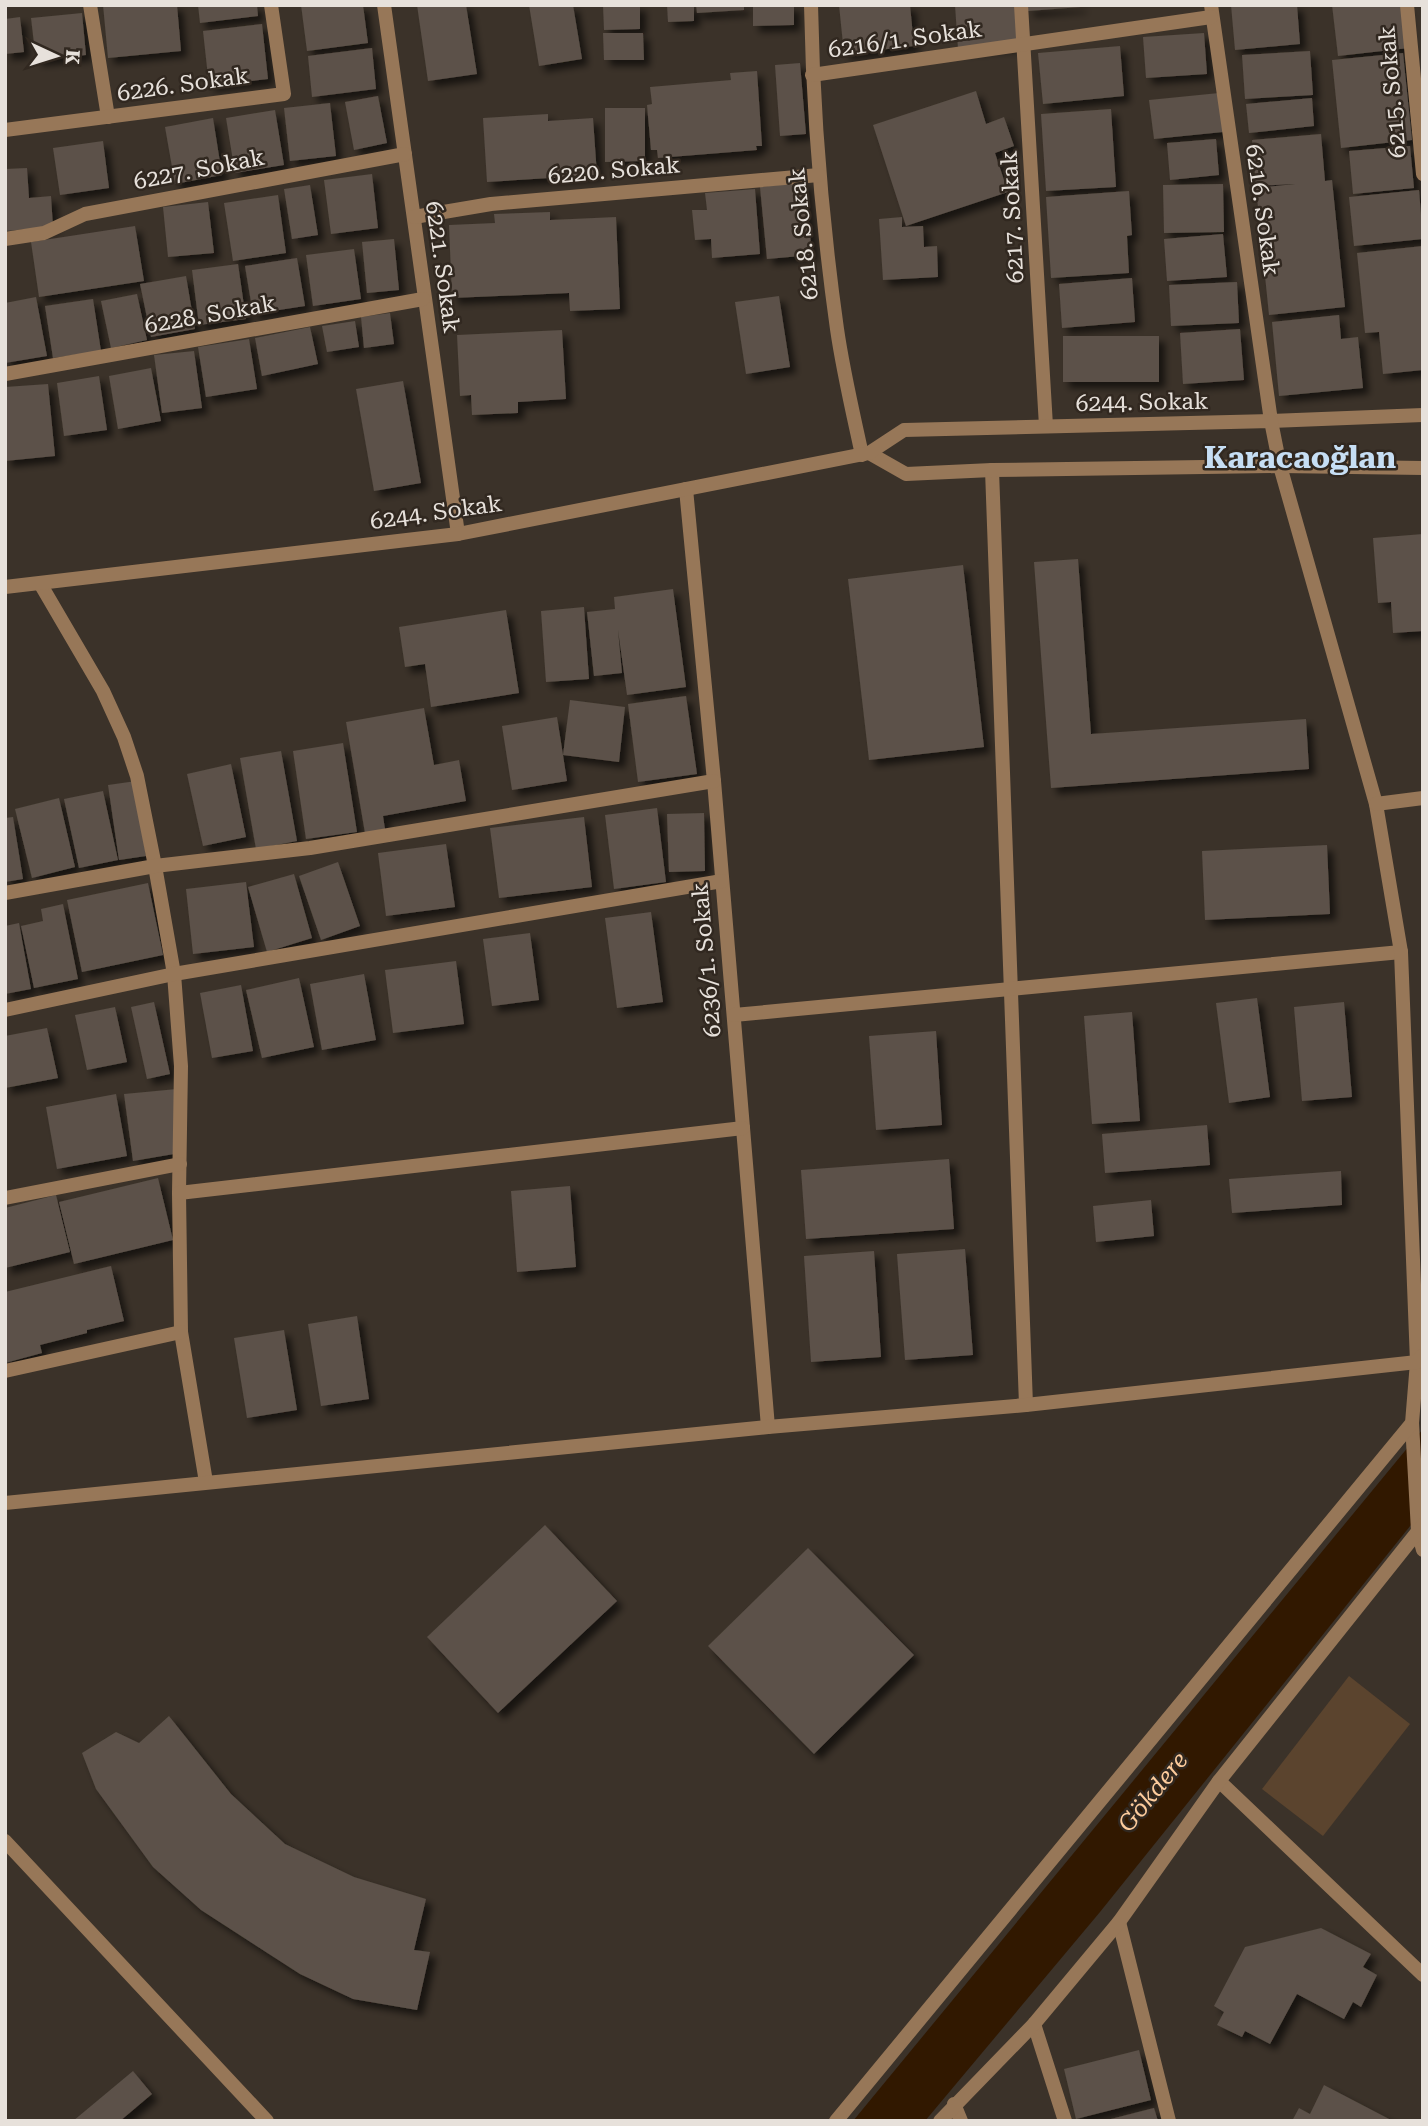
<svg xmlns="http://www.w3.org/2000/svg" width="1428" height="2126" font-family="'Roboto Serif',serif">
<defs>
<filter id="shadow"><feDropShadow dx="6" dy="6" stdDeviation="3.5" flood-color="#0009"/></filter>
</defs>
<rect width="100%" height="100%" fill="#3b3229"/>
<!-- green -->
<path fill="#5b442e" d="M1349,1676L1410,1724L1323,1836L1262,1789Z"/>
<!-- water -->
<path fill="#311800" d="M1423,1429V1510L1100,1912L925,2121H853Z"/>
<!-- building -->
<g fill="#5b5148" filter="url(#shadow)">
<path d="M103,5H177L181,51L108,58Z"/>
<path d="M198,5H257L258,16L200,23Z"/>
<path d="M301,5H363L368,43L307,51Z"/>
<path d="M417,5H466L477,74L428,81Z"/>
<path d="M529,5H573L582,59L539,66Z"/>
<path d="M603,5H640V29L604,30Z"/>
<path d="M667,5H694V21L668,22Z"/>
<path d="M696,5H744V10L697,13Z"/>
<path d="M753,5H794V25L753,26Z"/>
<path d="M839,5H910L914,46L844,54Z"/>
<path d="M955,5H1016L1018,45L958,49Z"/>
<path d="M1027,5H1081V7L1028,11Z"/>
<path d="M1231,5H1297L1300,44L1235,50Z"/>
<path d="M1332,5H1405L1409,48L1338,56Z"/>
<path d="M82,13L86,55L36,60L31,18Z"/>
<path d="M20,17L24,52L5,54V19Z"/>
<path d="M262,24L268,79L209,86L203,31Z"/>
<path d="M603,33H643L644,60H604Z"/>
<path d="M1204,33L1207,74L1146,78L1143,37Z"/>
<path d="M1120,46L1124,96L1043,104L1038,53Z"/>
<path d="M372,48L376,89L312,97L308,56Z"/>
<path d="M1310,51L1313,95L1245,99L1242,55Z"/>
<path d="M1403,53L1412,140L1341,148L1332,60Z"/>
<path d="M800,63L806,134L780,136L775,65Z"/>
<path d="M757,71L762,146H756L757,150L658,158L657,150H651L647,105L652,104L650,87L731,80L730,73Z"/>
<path d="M976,91L986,124L1004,117L1014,146L995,153L1008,192L906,226L873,125Z"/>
<path d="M1219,93L1223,132L1154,139L1149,100Z"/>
<path d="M378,96L387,143L354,150L345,102Z"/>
<path d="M1312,98L1314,126L1249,133L1246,104Z"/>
<path d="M330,103L336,156L290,161L284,108Z"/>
<path d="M605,108H645V161L605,162Z"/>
<path d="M1111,109L1116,187L1046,191L1041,114Z"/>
<path d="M275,110L284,165L235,173L226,118Z"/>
<path d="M548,114V121L593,118L597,175L487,182L483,118Z"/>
<path d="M213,118L222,175L175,184L165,127Z"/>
<path d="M1321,134L1325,181L1332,180L1345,307L1269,315L1256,188L1295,184L1256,186L1252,140Z"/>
<path d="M1216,139L1219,175L1170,180L1167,143Z"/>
<path d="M103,141L109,188L60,195L53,148Z"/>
<path d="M1410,146L1414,188L1353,194L1349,151Z"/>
<path d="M27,168L29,198L51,196L53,227L5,231V169Z"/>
<path d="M372,174L378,228L331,234L324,180Z"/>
<path d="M805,182L812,255L767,259L760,187Z"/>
<path d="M1223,184L1224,232L1164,233L1163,185Z"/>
<path d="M310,185L318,235L292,239L284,189Z"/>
<path d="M755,189L760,254L712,258L711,239L695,240L692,210H707L705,193Z"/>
<path d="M1419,190L1423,239L1354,246L1349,197Z"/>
<path d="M1129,191L1132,235L1127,236L1129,273L1051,278L1046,197Z"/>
<path d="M278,195L286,253L233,261L224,203Z"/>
<path d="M208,202L214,253L168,257L163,207Z"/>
<path d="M550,212V220L616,217L620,309L570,311L569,293L452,298L449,225L495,223L494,214Z"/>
<path d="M902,217V227L923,226L924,247L937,246L938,277L883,280L879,219Z"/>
<path d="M135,226L144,281L39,297L31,242Z"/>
<path d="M1223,234L1227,277L1167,281L1164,239Z"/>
<path d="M394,239L399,290L367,293L362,242Z"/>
<path d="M1423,246V370L1383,374L1379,332L1365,333L1357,253Z"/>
<path d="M354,249L361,299L313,306L306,255Z"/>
<path d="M297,258L305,306L253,314L245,266Z"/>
<path d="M238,264L246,319L199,325L192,270Z"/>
<path d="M186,276L195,329L151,337L140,284Z"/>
<path d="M1132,278L1135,322L1062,328L1059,284Z"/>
<path d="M1237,282L1239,323L1171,326L1169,285Z"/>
<path d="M137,294L147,340L111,348L101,301Z"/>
<path d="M779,296L790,367L746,374L735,302Z"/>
<path d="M36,297L47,356L5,363V303Z"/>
<path d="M93,299L101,351L53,358L45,306Z"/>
<path d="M390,313L394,344L364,348L361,317Z"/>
<path d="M1339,315L1341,339L1358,337L1363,388L1279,396L1272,322Z"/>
<path d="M355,321L359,347L327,352L322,326Z"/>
<path d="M310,327L318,364L262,376L255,338Z"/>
<path d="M1240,329L1244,380L1183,384L1180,333Z"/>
<path d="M562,330L566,399L518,402V413L472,415L471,395L460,396L457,335Z"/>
<rect x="1063" y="336" width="96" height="46"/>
<path d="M249,339L257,389L206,397L198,347Z"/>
<path d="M194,351L202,408L162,413L154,355Z"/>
<path d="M151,368L161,421L118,429L109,376Z"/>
<path d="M99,376L107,430L64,436L57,383Z"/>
<path d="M403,381L421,483L374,491L356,389Z"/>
<path d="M48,384L55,456L5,461V387Z"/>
<path d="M1423,534V631L1393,633L1391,602L1378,603L1373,538Z"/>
<path d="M1078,559L1091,734L1306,719L1309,769L1051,788L1034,562Z"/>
<path d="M963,565L984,747L869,760L848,579Z"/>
<path d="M673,589L686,687L627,695L618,630L622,673L594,676L587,612L615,609L614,597Z"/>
<path d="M584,607L589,679L546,682L541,611Z"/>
<path d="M506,610L519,693L431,707L425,664L405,667L399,627Z"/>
<path d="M686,696L697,774L638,782L628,704Z"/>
<path d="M570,700L625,707L619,762L563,755L567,781L512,790L502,726L557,717L563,755Z"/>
<path d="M424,708L434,765L459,760L466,801L383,816L385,829L365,833L346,722Z"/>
<path d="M343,743L357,832L306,839L293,751Z"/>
<path d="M281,751L297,841L256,849L240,758Z"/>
<path d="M231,764L246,837L203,846L187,774Z"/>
<path d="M136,781L146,856L119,860L108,785Z"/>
<path d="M103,791L118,860L79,868L64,799Z"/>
<path d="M59,798L75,867L32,878L15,809Z"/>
<path d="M657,808L666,882L614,889L605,815Z"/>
<path d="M704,813L705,871L669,872L667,814Z"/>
<path d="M13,817L23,879L5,882V818Z"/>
<path d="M584,817L592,887L499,898L490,828Z"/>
<path d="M446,844L455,907L386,916L378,853Z"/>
<path d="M1327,845L1330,914L1205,920L1202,851Z"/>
<path d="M338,862L360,926L321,940L299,876Z"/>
<path d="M294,874L312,938L267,952L248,887Z"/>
<path d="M246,882L254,947L193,954L186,889Z"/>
<path d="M148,883L163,955L82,972L67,900Z"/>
<path d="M63,904L78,979L34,988L21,926L43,921L41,909Z"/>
<path d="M651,912L663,1002L617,1008L605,918Z"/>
<path d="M19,923L31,989L5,994V926Z"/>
<path d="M530,933L539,1000L492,1006L483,939Z"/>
<path d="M456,961L464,1024L393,1033L385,970Z"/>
<path d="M364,974L376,1040L322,1050L310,984Z"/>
<path d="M299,978L314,1047L262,1058L246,990Z"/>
<path d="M241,985L253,1051L212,1058L200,993Z"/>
<path d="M1257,998L1270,1097L1229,1103L1216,1003Z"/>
<path d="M154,1002L170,1074L147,1079L131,1007Z"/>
<path d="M1344,1002L1352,1097L1302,1101L1294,1007Z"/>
<path d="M115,1007L127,1062L87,1070L75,1015Z"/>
<path d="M1132,1012L1140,1121L1092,1124L1084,1016Z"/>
<path d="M47,1028L58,1078L5,1088V1036Z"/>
<path d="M936,1031L942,1125L876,1130L869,1036Z"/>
<path d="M177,1089L174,1154L133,1161L124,1094Z"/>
<path d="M116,1094L127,1156L57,1169L46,1107Z"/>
<path d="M1207,1125L1210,1165L1105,1173L1102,1134Z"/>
<path d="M949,1159L954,1229L806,1239L801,1170Z"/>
<path d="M1341,1171L1342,1205L1232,1213L1229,1179Z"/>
<path d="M158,1178L173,1240L74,1264L59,1202Z"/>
<path d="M570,1186L576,1267L517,1272L511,1191Z"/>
<path d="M56,1195L70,1252L5,1268V1208Z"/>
<path d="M1151,1200L1154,1236L1096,1242L1093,1206Z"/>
<path d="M965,1249L973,1355L905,1360L897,1254Z"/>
<path d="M874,1251L881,1357L811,1362L804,1256Z"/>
<path d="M111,1266L124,1321L87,1330V1333L40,1345L42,1353L5,1363V1292Z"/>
<path d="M357,1316L369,1399L321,1406L308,1324Z"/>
<path d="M284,1330L297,1410L247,1418L234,1338Z"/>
<path d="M545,1525L617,1601L498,1713L427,1637Z"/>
<path d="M808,1548L914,1655L814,1754L708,1646Z"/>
<path d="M169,1716L231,1794L285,1844L354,1877L426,1899L414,1950L430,1952L417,2010L353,1999L300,1974L201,1910L153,1867L96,1789L82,1753L116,1732L139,1743Z"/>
<path d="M1321,1928L1371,1954L1363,1967L1377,1975L1361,2007L1353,2002L1344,2019L1297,1994L1270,2044L1245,2031L1242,2037L1217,2025L1224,2012L1214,2006L1245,1947Z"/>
<path d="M1139,2050L1151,2100L1076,2119L1064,2069Z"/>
<path d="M133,2071L152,2094L120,2121H73Z"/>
<path d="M1324,2085L1393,2121H1292L1299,2108L1310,2114Z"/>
<path d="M1154,2108L1158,2121H1107V2120Z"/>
</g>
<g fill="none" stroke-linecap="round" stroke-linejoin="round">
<!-- minor -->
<g stroke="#977758" stroke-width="14">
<path d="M90,5L108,117"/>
<path d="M384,5L458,534"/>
<path d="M811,5C813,114 822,222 837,329C843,371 853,413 862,455"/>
<path d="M1021,5L1046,426"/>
<path d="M1211,5L1271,421L1423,415"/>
<path d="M1407,5L1423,174"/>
<path d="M812,75L1211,17"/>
<path d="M5,130L284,94L271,5"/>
<path d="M414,217L491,204L819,175"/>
<path d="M5,239L44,233L85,214L405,154"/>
<path d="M5,374L423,299"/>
<path d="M1280,466L1423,468"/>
<path d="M992,470L1026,1405"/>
<path d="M686,489L714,781L768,1427"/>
<path d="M41,585L103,691L124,737L137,776L155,866L174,974L181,1066L179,1193L181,1332L206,1482"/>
<path d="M5,893L155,866L310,848L714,781"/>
<path d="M5,1010L174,974L722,881"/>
<path d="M734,1015L1401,952"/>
<path d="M179,1193L743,1128"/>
<path d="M5,1198L180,1164"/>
<path d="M5,1371L181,1332"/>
<path d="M1412,1423L1418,1531L1423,1550"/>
<path d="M1219,1781L1423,1975"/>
<path d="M5,1841L267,2121"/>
<path d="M1119,1922L1169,2121"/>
<path d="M1034,2024L1065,2121"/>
<path d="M954,2104L961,2121"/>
<path d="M836,2121L1412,1423L1417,1362"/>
<path d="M940,2121L1034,2024L1119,1922L1219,1781L1423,1525"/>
</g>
<!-- tertiary -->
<g stroke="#977758" stroke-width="14">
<path d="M869,453L906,474L992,470L1280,466"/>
<path d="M5,587L458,534L869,453L904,430L1271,421L1280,466L1376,804L1401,952L1417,1362"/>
<path d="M1376,804L1423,798"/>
<path d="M5,1503L768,1427L1026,1405L1417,1362L1422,1356"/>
</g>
</g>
<g text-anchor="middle" stroke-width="5" stroke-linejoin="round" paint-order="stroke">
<!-- street labels -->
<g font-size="23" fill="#e7e1db" stroke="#312820">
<text transform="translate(905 39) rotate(-8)" y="8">6216/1. Sokak</text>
<text transform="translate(183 84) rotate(-8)" y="8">6226. Sokak</text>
<text transform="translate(1392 92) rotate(-95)" y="8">6215. Sokak</text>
<text transform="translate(199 169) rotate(-11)" y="8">6227. Sokak</text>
<text transform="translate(614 170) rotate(-5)" y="8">6220. Sokak</text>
<text transform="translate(1263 210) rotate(82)" y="8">6216. Sokak</text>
<text transform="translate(1012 217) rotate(-93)" y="8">6217. Sokak</text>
<text transform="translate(803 234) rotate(-96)" y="8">6218. Sokak</text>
<text transform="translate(443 267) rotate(82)" y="8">6221. Sokak</text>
<text transform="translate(210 314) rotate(-10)" y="8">6228. Sokak</text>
<text transform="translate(1142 402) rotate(-1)" y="8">6244. Sokak</text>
<text transform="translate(436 512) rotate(-8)" y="8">6244. Sokak</text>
<text transform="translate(706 960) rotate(-95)" y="8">6236/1. Sokak</text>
</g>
<!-- water labels -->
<g font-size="24" font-style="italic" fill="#fccb9c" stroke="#312820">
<text transform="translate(1153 1792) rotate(-51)" y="8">Gökdere</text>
</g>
<!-- district labels -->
<g font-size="30" font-weight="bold" fill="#c6def4" stroke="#312820">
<text x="1300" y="468">Karacaoğlan</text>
</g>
</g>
<!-- border -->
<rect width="1428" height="2126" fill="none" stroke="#e7e1db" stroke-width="14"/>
<!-- north arrow -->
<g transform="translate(56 56) rotate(94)" stroke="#312820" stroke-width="5" paint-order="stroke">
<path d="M0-5L12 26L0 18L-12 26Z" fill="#e7e1db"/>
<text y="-10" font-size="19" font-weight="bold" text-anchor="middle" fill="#e7e1db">K</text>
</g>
</svg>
